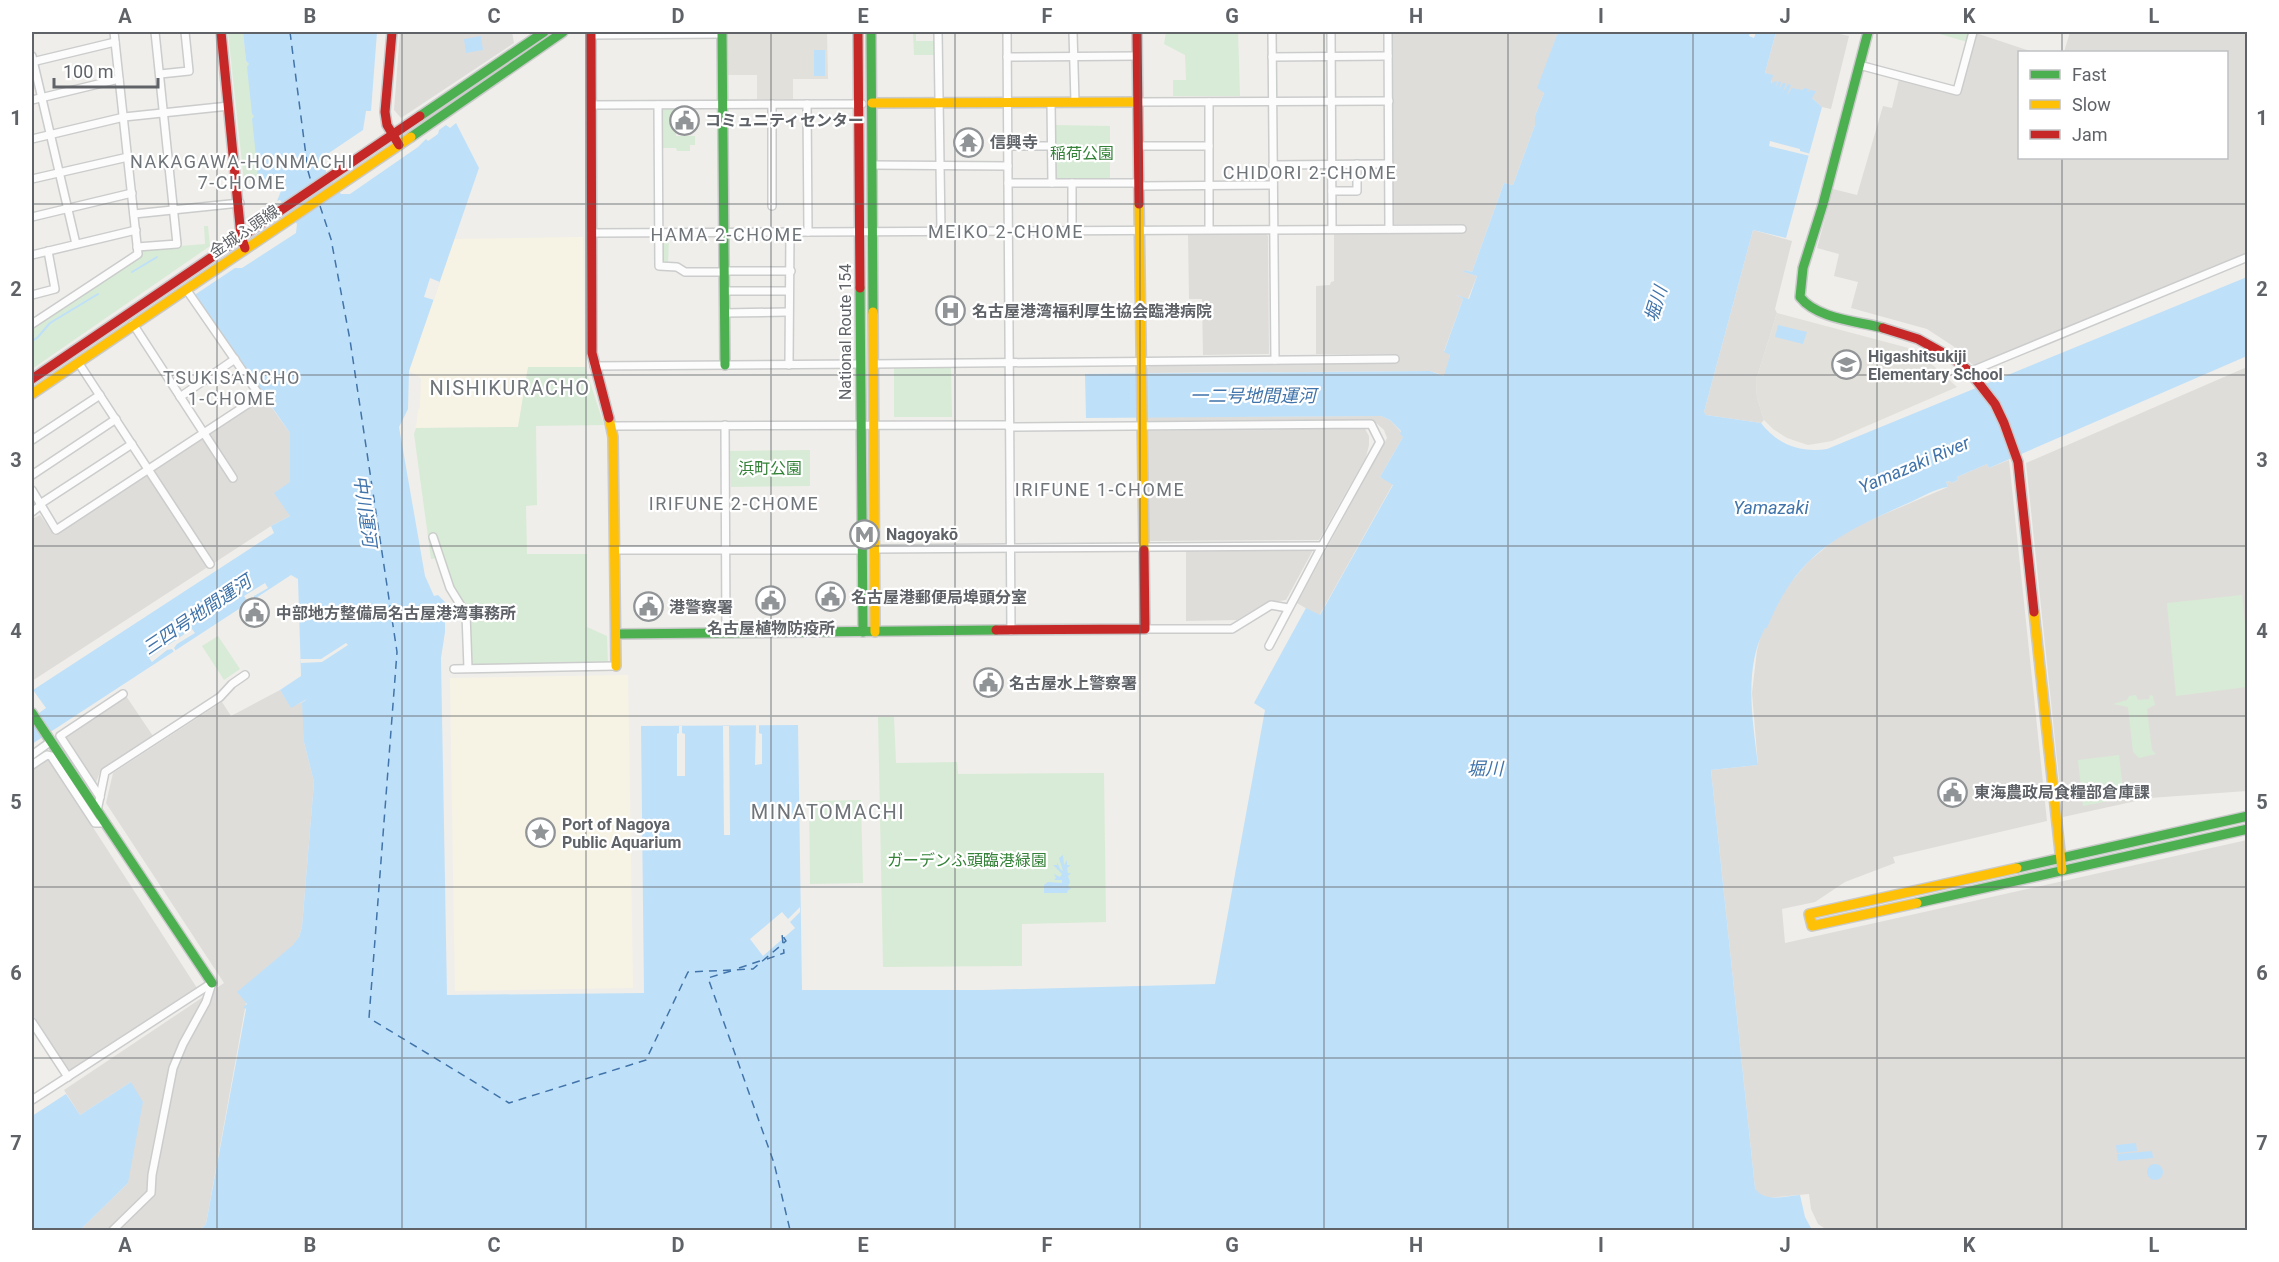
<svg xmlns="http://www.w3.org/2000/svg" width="2279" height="1262" font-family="Roboto,'Noto Sans JP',sans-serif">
<rect width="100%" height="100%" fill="#efeeea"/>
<!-- commercial -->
<g fill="#f7f3e4">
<path d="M583,237L585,367H528L518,427L416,428L418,410L420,408L421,378L409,371L454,239Z"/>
<path d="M628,675L633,988L455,991L450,678Z"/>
</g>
<!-- industrial -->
<g fill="#dfddda">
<path d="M400,32H512L514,43L401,118L394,110Z"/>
<path d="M1390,32H1558L1538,88L1544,93L1535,116V125L1513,185L1504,183L1472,272L1465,270V272L1477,276L1468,299L1456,295L1463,299L1444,351L1450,355L1445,376L1430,371L1147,373V368L1151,365L1395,363V354H1316V286L1330,285L1331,282L1334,281V234L1463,232V224H1391Z"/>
<path d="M1776,32H1830L1849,36L1831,109L1822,107L1812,98L1810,92L1807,94L1804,88L1802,90H1791L1787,95V88L1783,92L1782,86L1779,89L1778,88L1779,82L1776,86L1771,82L1772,80L1765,73Z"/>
<path d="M2070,32H2247V254L1974,366L1953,346L1927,329L1851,308L1858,282L1834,276L1839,254L1817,248L1833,189L1857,195L1883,106L1892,108L1899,79L1959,95L1976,33L2033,52H2020V158H2226V52H2064Z"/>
<path d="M1753,230L1792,241L1775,309L1777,313L1756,380L1757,398L1764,420L1761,423L1706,415L1704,412Z"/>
<path d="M1188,234H1266L1268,236L1269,354L1203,355L1202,299H1189Z"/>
<path d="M2247,367V791L2150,798L2063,817L2026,463Z"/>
<path d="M265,398L290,433V516L271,526L32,681V519L40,515L54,535Z"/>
<path d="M1381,416L1390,420L1401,432L1403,437L1380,477L1393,484L1319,616L1297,603L1387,438L1384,430L1376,423L1366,422L1148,423V417Z"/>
<path d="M1364,427L1369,436V445L1366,457L1319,540L1148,541L1147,431Z"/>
<path d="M2009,460L2047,821L1893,857L1895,863L1845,882L1815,902L1782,909L1785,943L2247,840V1230H1827L1818,1224L1811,1209L1809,1194L1768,1198L1758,1194L1755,1188L1711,770L1758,765L1752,693L1757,650L1761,635L1784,590L1808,562L1838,537L1854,527L1948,487L1946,482L1950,481L1951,483L1958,480L1957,477L1987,464L1989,468Z"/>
<path d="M1186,550H1313L1286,600L1266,603L1237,620L1186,621Z"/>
<path d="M280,690L291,707L307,700L304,742L314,782L302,927L298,940L246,1003L206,1224L200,1230H80L128,1183L131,1082L80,1115L64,1090L224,983L106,803L113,773L222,702L231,716Z"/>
<path d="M126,696L153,736L100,772L95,785L64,737Z"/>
<path d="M48,758L197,988L70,1073L32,1013V769Z"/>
</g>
<!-- education -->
<g fill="#e2e0da">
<path d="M727,32H827L828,79H793V99H757V75H728Z"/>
<path d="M1777,313L1916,350L1957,387L1832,441L1808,445L1787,438L1773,429L1764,420L1757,398L1756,380Z"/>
</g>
<!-- green -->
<g fill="#d8ebd6">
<path d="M228,32H243L246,61L249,64L259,168L257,170L260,179L244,182Z"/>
<path d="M1166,32H1238L1240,96H1173V80H1186L1185,55L1164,44Z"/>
<path d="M1933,32H1970L1967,42Z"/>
<path d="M913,34H916V41H937V55H914Z"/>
<path d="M660,109H676V136H695V145H690V151H677L676,148H660Z"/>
<path d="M1054,125L1110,126V180H1054Z"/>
<path d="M204,226H208L210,246L32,369V328L141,257V249L205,244Z"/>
<path d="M660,238H669L668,265L661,264Z"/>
<path d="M528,367H585L604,425L536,426L537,505L526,506L527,554H587V627L607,636L608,664L472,666L470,614L438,558L431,559L414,434L416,428L518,427Z"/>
<path d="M894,367H951L952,417H894Z"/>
<path d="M810,450V486L731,487L730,451Z"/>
<path d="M2242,595L2247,642V687L2176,696L2167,603Z"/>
<path d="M218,636L240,669L224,680L202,646Z"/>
<path d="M2136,695L2138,700L2149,699L2150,695L2153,696L2155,705L2147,709L2152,750L2156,754L2139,758L2133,752L2128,707L2113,704L2127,700L2129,696Z"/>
<path d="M878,717H894L896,763L957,762L958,774L1104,773L1106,922L1022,924V966L883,967Z"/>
<path d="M2119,755L2124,798L2083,806L2078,760Z"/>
<path d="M861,800L863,883L810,884L809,801Z"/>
</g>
<!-- water -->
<g fill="#bfe0f9">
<path d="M243,32H377L371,111H366L363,130L323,157L321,165L326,168V172L341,194H350L418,147L426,139L428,141L438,134L439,130L446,125L450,128L456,123L479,168L409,371L408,409L399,427L425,576L434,596L438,595L445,602V632L441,658L447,995L644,993L641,726L798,725L802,990H984L1215,984L1265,710L1254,703L1306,608L1320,615L1393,485L1380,477L1403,437L1400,434L1401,431L1390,420L1381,416L1086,418L1085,374L1430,371L1444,376L1450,355L1444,352L1463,299L1456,295L1469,299L1477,276L1464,272L1465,270L1472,272L1504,183L1513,185L1535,125V116L1544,93L1537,88L1558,32H1750L1749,36L1754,38L1756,32H1776L1765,73L1773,75L1771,83L1777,81L1776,86L1779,81L1781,82L1779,89L1783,83H1786L1783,92L1788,84L1791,85L1787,95L1792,88L1802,90L1804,88L1809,89L1807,93L1810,90L1816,91L1812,98L1822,107L1786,238L1753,230L1704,412L1706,415L1761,423C1777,444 1800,453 1827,449L2247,277V356L1989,468L1987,464L1957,477L1958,480L1951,483L1950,481L1946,482L1948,487C1936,488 1918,499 1906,504C1837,535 1797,554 1767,628H1765C1743,669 1753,722 1758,765L1711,770L1755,1188C1763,1203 1786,1196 1800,1195L1805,1217L1812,1230H200L206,1224L246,1009L243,1007L247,1004L237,992L293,945L299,937L302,927L314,782L304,742L302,703L307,699L291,708L280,690L301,676L298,579L291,575L32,744V718L46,708L33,690L274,533L271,526L290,516L274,493L290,482V433L196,297V294L235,268H242L296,233L297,224L280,200L277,201L281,191L258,178L257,170L259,168L257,166L252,119L254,116L252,114L247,67L249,64L246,61Z"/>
<path d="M481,36L483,50L466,53L464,39Z"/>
<rect x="814" y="50" width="11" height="26"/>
<path d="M1778,325L1807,332L1803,344L1775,337Z"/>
<path d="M1063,855L1064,865L1067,860V865H1071L1067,868L1068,873H1071L1068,876L1070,882L1068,886L1071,889L1068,890L1067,893H1044V885L1048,882L1062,883V880H1054L1056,878L1054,874L1060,877L1062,874L1053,865H1057V862L1060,869L1063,871L1059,858Z"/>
<path d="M131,1082L143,1102L128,1183L80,1230H32V1116L66,1094L80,1115Z"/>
<path d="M2136,1143L2137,1151L2117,1153L2116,1145Z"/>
<path d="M2152,1151L2153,1158L2118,1161L2117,1154Z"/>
<circle cx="2155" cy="1172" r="8"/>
</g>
<!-- pier -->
<g fill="#efeeea">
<path d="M1770,141L1800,149V151L1811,154L1810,156L1769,146Z"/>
<path d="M430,278L440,282L434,300L424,297Z"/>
<path d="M265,583L268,588L254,596L253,600L251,598L247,601L244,596Z"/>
<path d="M192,629L195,633L177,644L174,648L176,651L174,652L172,649L167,650L152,662L149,658Z"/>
<path d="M346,643L348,645L322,662L301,663L300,659H321Z"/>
<path d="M756,725H759V733L762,734V764L755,765Z"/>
<path d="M679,726H682V733L685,734V776H677V734L679,733Z"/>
<path d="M723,726H729L730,835H724Z"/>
<path d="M800,907V912L790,922L795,928L763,956L750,939L782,912L788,919Z"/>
</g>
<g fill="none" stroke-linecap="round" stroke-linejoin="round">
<!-- stream -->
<g stroke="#bfe0f9" stroke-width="2">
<path d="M132,272L157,257"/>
<path d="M32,341L37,338L50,323L98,294"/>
</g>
<!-- ferry -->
<g stroke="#4174aa" stroke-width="1.5" stroke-dasharray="8 6" stroke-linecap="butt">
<path d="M290,32L308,171L312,185"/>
<path d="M320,206L331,239L350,340L397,652L369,1018L509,1103L646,1060L688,972L753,969L786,941L781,933"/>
<path d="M767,959L784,953L782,934"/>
<path d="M739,968L763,960"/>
<path d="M731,971L708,978L774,1163L790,1230"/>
</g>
<defs>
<g id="street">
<path d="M938,32L941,230"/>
<path d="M1007,32L1011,631"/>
<path d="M1073,32L1075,102"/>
<path d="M1272,32L1275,360"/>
<path d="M1331,32L1332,229"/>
<path d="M1388,32L1389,229"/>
<path d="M591,35L722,34"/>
<path d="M32,56L76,244"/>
<path d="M1007,57L1137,56"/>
<path d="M1272,57L1388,56"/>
<path d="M32,62L115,42"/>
<path d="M1859,65L1957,91L1973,32"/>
<path d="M160,74L189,71L185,32"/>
<path d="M32,100L119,79"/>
<path d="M1051,102L1052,183"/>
<path d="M1137,102L1389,101"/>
<path d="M1209,102V229"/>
<path d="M772,104V206"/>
<path d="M807,104L808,232"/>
<path d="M591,105L862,104"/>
<path d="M658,105L659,266L677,267L685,272H724"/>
<path d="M32,139L124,117L229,106"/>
<path d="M1007,146H1051"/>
<path d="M1138,146H1209"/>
<path d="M872,165L1008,166"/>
<path d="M1273,165L1389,164"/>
<path d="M32,179L128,157"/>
<path d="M1008,183H1138"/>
<path d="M1138,186L1273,185"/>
<path d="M1332,191H1357V164"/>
<path d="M134,214L240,203"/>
<path d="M32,217L132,193"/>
<path d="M1072,229V183"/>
<path d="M591,233L1462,229"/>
<path d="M137,247L177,244L155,32"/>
<path d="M32,255L136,230"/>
<path d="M724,271H791"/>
<path d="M724,291H788"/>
<path d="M32,295L55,289L48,251"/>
<path d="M724,313L788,312"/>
<path d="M32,324L138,254L114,32"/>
<path d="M133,324L233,478"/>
<path d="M78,362L210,564"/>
<path d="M873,364L1395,359"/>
<path d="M789,365L790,232"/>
<path d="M594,366L861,364"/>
<path d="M1969,372L2248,257"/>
<path d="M180,397L235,359"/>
<path d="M725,425L726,633"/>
<path d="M612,426L1009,425"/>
<path d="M1009,427L1371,424L1380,442L1322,546L1269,646"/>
<path d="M32,440L100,395"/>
<path d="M32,475L116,419"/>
<path d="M32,490L56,530L260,396L186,289"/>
<path d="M40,504L132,444"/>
<path d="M32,512L41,505"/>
<path d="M433,537L450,588L466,614L468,668"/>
<path d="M875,549L1322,546"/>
<path d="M615,550H862"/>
<path d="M1145,629H1232L1271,605L1288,608"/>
<path d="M454,669L616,666"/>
<path d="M32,755L50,742"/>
<path d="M32,765L47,755L51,756L95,823H104"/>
<path d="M100,797L60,736L123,694"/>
<path d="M97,811L105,772L220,697L232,684L245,675"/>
<path d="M32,1022L68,1077"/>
<path d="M32,1100L212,983"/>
<path d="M113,1230L151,1193L152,1175L173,1068L183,1044L206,1002L212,983"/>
</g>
<g id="fast">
<path d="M722,32L725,365"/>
<path d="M871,32L873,312"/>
<path d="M1868,32L1823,204L1803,268L1800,297C1817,319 1857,321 1883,328"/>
<path d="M420,116L544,32"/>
<path d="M411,137L563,32"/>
<path d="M860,288L863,632"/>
<path d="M616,634L996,630"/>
<path d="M32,713L212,983"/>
<path d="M2017,868L2248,816"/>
<path d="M1917,903L2248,829"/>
</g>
<g id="slow">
<path d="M872,103L1137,102"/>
<path d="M1139,204L1144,550"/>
<path d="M873,312L875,632"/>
<path d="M32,394L411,137"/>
<path d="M609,418L613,437L616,666"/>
<path d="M2034,612L2062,870"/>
<path d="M1917,903L1812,926L1809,914L2017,868"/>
</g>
<g id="jam">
<path d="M221,32L241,236L245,248"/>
<path d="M392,32L385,112L387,125L399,145"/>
<path d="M591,32L592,353L609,418"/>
<path d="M858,32L860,288"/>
<path d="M1137,32L1139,204"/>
<path d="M1883,328L1918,339L1954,359L1970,372L1995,404L2004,423L2018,462L2034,612"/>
<path d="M32,379L420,116"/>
<path d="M996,630L1145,629L1144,550"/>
</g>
</defs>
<!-- street casing -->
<use href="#street" stroke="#cbcccc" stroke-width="10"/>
<!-- fast casing -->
<use href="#fast" stroke="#cacacb" stroke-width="12"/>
<!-- slow casing -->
<use href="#slow" stroke="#cacacb" stroke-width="12"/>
<!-- jam casing -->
<use href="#jam" stroke="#cacacb" stroke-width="12"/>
<!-- street -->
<use href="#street" stroke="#fdfcfc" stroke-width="7"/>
<!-- fast -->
<use href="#fast" stroke="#4caf50" stroke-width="9"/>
<!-- slow -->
<use href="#slow" stroke="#ffc107" stroke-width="9"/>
<!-- jam -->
<use href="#jam" stroke="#c62828" stroke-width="9"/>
</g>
<!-- grid -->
<path fill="none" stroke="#5f6368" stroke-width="1.5" stroke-opacity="0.55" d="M217,32V1230M402,32V1230M586,32V1230M771,32V1230M955,32V1230M1140,32V1230M1324,32V1230M1508,32V1230M1693,32V1230M1877,32V1230M2062,32V52M2062,158V1230M32,204H2248M32,375H2248M32,546H2248M32,716H2248M32,887H2248M32,1058H2248"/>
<!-- icons -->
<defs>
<symbol id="civic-ring" viewBox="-11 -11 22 22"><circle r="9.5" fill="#fff" stroke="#919496" stroke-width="1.5"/><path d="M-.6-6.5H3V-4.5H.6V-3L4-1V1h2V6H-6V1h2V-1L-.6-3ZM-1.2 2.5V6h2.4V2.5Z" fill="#919496"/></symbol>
<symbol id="temple-ring" viewBox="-11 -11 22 22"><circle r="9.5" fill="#fff" stroke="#919496" stroke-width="1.5"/><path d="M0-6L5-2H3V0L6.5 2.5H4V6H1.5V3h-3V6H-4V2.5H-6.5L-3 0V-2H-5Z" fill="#919496"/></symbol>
<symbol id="hospital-ring" viewBox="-11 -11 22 22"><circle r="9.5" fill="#fff" stroke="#919496" stroke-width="1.5"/><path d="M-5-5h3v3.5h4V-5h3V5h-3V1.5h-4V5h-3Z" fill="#919496"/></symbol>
<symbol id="school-ring" viewBox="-11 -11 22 22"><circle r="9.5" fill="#fff" stroke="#919496" stroke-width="1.5"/><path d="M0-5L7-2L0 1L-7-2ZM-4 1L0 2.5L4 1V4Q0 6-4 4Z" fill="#919496"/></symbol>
<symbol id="metro-ring" viewBox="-11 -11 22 22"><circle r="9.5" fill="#fff" stroke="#919496" stroke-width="1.5"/><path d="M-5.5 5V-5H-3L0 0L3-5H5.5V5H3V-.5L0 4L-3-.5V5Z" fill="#919496"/></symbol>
<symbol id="sight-ring" viewBox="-11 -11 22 22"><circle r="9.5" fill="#fff" stroke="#919496" stroke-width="1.5"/><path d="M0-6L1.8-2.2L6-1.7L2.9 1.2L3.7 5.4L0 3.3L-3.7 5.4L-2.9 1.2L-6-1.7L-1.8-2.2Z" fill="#919496"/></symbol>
</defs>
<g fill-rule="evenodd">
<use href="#civic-ring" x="668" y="104" width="33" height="33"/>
<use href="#temple-ring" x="952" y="126" width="33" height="33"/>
<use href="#hospital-ring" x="934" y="294" width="33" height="33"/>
<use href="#school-ring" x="1830" y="348" width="33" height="33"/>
<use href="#metro-ring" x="848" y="518" width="33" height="33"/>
<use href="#civic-ring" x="814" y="580" width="33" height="33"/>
<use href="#civic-ring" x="754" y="584" width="33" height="33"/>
<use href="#civic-ring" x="632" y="590" width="33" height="33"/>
<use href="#civic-ring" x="238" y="596" width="33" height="33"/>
<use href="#civic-ring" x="972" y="666" width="33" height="33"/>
<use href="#civic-ring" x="1936" y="776" width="33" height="33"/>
<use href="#sight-ring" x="524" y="816" width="33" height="33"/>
</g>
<g text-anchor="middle" stroke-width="4.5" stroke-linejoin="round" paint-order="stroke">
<!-- poi labels -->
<g font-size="16" font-weight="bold" fill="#5f6368" stroke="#fff" text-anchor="start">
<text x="705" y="126">コミュニティセンター</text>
<text x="990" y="148">信興寺</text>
<text x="972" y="317">名古屋港湾福利厚生協会臨港病院</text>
<text x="1868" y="362">Higashitsukiji<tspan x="1868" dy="18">Elementary School</tspan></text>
<text x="886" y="540">Nagoyakō</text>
<text x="851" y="603">名古屋港郵便局埠頭分室</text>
<text x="669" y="613">港警察署</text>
<text x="276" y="619">中部地方整備局名古屋港湾事務所</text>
<text x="771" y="634" text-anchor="middle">名古屋植物防疫所</text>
<text x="1009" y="689">名古屋水上警察署</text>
<text x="1974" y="798">東海農政局食糧部倉庫課</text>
<text x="562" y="830">Port of Nagoya<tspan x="562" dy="18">Public Aquarium</tspan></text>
</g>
<!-- park labels -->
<g font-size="16" fill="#348238" stroke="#fff">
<text x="1082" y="159">稲荷公園</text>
<text x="770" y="474">浜町公園</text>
<text x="967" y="866">ガーデンふ頭臨港緑園</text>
</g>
<!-- street labels -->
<g font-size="16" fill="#5f6368" stroke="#fff">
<text transform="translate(244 231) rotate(-34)" y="6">金城ふ頭線</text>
<text transform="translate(845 332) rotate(-90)" y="6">National Route 154</text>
</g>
<!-- neighbourhood labels -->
<g font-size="18" letter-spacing="1.5" fill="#70757a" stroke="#fff">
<text x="242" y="168">NAKAGAWA-HONMACHI<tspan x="242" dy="21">7-CHOME</tspan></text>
<text x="1310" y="179">CHIDORI 2-CHOME</text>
<text x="1006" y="238">MEIKO 2-CHOME</text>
<text x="727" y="241">HAMA 2-CHOME</text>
<text x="232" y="384">TSUKISANCHO<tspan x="232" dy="21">1-CHOME</tspan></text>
<text x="1100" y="496">IRIFUNE 1-CHOME</text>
<text x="734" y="510">IRIFUNE 2-CHOME</text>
</g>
<!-- water labels -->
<g font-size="18" font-style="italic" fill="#4174aa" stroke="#fff">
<text transform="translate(1656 304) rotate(-73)" y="6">堀川</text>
<text x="1253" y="402">一二号地間運河</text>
<text transform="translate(1914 465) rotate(-23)" y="6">Yamazaki River</text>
<text x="1771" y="514">Yamazaki</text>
<text transform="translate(365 511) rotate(82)" y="6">中川運河</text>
<text transform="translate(197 615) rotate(-34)" y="6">三四号地間運河</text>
<text x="1485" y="775">堀川</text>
</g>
<!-- quarter labels -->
<g font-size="20" letter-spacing="1.5" fill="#70757a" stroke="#fff">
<text x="510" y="395">NISHIKURACHO</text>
<text x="828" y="819">MINATOMACHI</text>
</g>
</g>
<!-- border -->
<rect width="2279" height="1262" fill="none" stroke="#ffffff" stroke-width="66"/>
<!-- legend -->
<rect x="2018" y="51" width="210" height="108" fill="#ffffff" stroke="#bfc1c3" stroke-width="1.5"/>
<rect x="2030" y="70" width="30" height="9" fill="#4caf50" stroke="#bfc1c3" stroke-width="1.5"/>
<text x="2072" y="81" font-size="18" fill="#5f6368">Fast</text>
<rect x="2030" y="100" width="30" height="9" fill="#ffc107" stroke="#bfc1c3" stroke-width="1.5"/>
<text x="2072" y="111" font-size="18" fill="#5f6368">Slow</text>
<rect x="2030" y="130" width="30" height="9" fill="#c62828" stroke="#bfc1c3" stroke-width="1.5"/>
<text x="2072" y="141" font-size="18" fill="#5f6368">Jam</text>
<!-- scale -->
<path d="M54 78v9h104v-9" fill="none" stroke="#5f6368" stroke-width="3"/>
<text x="63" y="78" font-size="18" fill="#5f6368" stroke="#ffffff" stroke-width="4.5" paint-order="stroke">100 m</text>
<rect x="33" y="33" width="2213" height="1196" fill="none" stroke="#5f6368" stroke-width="2"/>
<g font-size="20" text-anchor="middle" font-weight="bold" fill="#5f6368">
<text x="125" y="23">A</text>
<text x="310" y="23">B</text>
<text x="494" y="23">C</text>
<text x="678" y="23">D</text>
<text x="863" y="23">E</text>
<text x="1047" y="23">F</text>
<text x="1232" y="23">G</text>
<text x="1416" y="23">H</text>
<text x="1601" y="23">I</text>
<text x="1785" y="23">J</text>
<text x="1969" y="23">K</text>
<text x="2154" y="23">L</text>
<text x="16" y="125">1</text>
<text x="2262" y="125">1</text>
<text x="16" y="296">2</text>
<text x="2262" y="296">2</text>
<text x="16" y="467">3</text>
<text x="2262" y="467">3</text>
<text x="16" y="638">4</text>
<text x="2262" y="638">4</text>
<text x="16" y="809">5</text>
<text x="2262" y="809">5</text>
<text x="16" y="980">6</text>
<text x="2262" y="980">6</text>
<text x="16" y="1150">7</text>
<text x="2262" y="1150">7</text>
<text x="125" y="1252">A</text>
<text x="310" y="1252">B</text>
<text x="494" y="1252">C</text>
<text x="678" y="1252">D</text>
<text x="863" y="1252">E</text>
<text x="1047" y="1252">F</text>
<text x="1232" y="1252">G</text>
<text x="1416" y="1252">H</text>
<text x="1601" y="1252">I</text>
<text x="1785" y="1252">J</text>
<text x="1969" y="1252">K</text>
<text x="2154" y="1252">L</text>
</g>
</svg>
